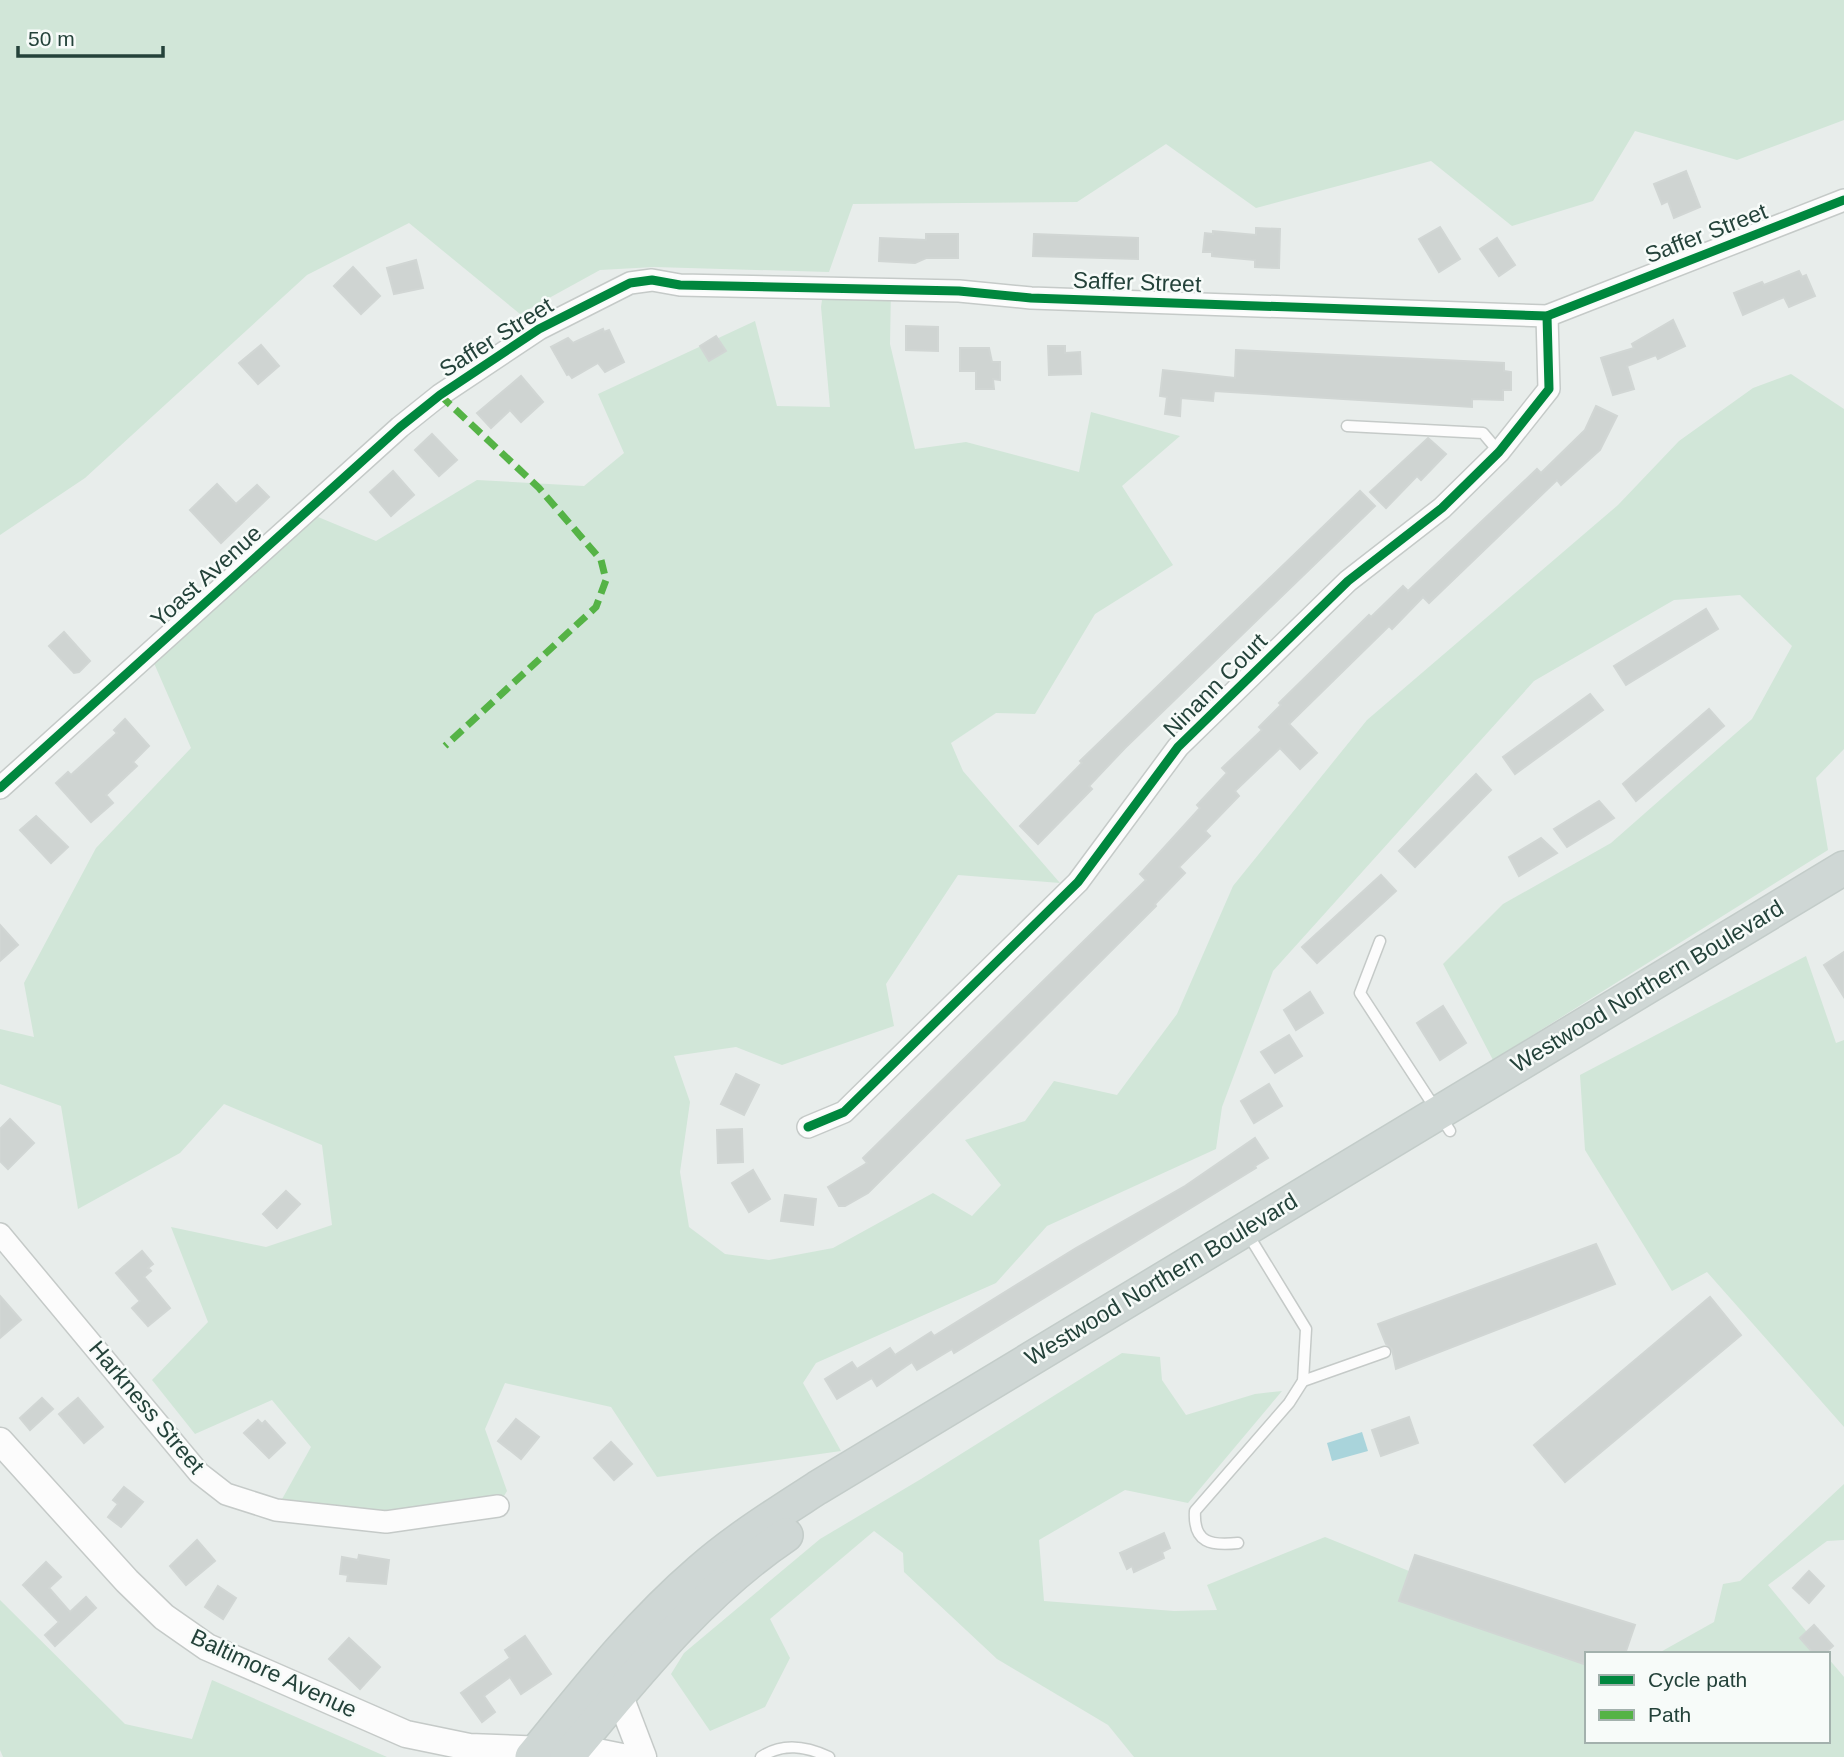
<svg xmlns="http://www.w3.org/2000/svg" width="1844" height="1757" font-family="Arial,sans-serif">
<rect width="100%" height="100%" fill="#e8edeb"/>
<!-- green -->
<g fill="#d1e6d8">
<path d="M0,0H1844V120L1737,160L1635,131L1593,201L1512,226L1431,161L1256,208L1166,144L1077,202L853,204L829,272L654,267L600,270L520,314L409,223L307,275L85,478L0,535Z"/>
<path d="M824,287L891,289L890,344L915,449L966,442L1079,472L1091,412L1180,436L1122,486L1173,565L1095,614L1035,714L996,713L951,743L963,771L1060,883L958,875L886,984L894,1026L782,1065L736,1047L674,1056L690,1102L680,1172L689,1227L725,1254L769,1260L833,1248L933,1193L972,1216L1001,1185L965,1140L1025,1121L1054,1081L1117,1095L1177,1014L1233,886L1367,720L1618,505L1679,441L1753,388L1791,374L1844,409V749L1816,778L1828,850L1493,1060L1443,964L1503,904L1611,843L1752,719L1792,646L1740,595L1674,600L1534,681L1273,971L1222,1107L1216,1149L1047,1226L996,1283L816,1363L803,1383L841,1451L657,1477L611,1407L505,1383L485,1429L507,1491L498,1506L386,1522L276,1510L311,1447L272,1400L195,1434L152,1380L208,1322L171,1227L266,1247L332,1225L322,1145L224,1104L180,1153L78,1209L61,1106L0,1084V1029L34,1037L24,983L96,848L191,748L150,654L306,512L376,541L477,480L584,486L624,453L598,394L755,321L777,406L830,407L821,307Z"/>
<path d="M1806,956L1836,1043L1844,1040V1427L1707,1272L1672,1291L1585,1150L1580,1075Z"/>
<path d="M1122,1353L1160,1357L1162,1380L1186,1415L1255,1394L1282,1391L1188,1503L1125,1490L1039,1540L1044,1601L1174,1611L1217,1610L1207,1585L1325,1537L1409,1571L1399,1601L1587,1665V1741H1828V1658L1844,1677V1757H1134L1108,1725L997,1659L904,1572L903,1553L874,1531L770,1619L790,1658L765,1707L710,1731L671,1674L684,1653L820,1539L921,1479Z"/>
<path d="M1844,1484V1540L1827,1541L1768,1585L1825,1654H1657L1714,1622L1723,1584L1740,1581Z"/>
<path d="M0,1600L125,1724L192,1739L212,1680L387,1757H3L0,1750Z"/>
</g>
<!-- water -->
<path fill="#a9d4db" d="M1362,1432L1368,1451L1332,1461L1327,1443Z"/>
<!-- building -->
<g fill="#cfd4d2" stroke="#d1d6d4" stroke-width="2">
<path d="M1686,171L1700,207L1674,218L1668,201L1662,204L1654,184Z"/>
<path d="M1440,227L1460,259L1439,272L1419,239Z"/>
<path d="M1256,228L1280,229L1279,268L1255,267V260L1212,256V252H1203L1205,233L1213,234V231L1256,235Z"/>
<path d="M926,234H958V258H926L915,263L879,261L880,238L926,240Z"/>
<path d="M1034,234L1138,238V259L1033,256Z"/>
<path d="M1497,238L1515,265L1499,276L1480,249Z"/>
<path d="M416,260L423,288L394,294L387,268Z"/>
<path d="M353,267L380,296L361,314L334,286Z"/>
<path d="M1799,271L1802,277L1806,275L1815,296L1789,307L1784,297L1743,315L1734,293L1762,282L1764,285Z"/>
<path d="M1673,320L1685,346L1658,359L1656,355L1627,366L1634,389L1613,395L1601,358L1634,348L1632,344Z"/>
<path d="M906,326L938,327V351L906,350Z"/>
<path d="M603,329L604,332L609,330L624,362L605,372L598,363L572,378L569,374L567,375L551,347L568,338L573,343Z"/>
<path d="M716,336L726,351L709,361L700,346Z"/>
<path d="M261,345L279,366L258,384L239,363Z"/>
<path d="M1048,346H1065V353L1080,352L1081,374L1049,375Z"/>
<path d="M960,348H989L992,362H1000V380L993,379L994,389H976V371H960Z"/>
<path d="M1236,350L1504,363V371L1511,372V390H1503V400L1472,399V407L1214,391L1213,401L1181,398L1180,416L1165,414L1167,397L1160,396L1163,370L1235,378Z"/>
<path d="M521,376L543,402L521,422L510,410L491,428L477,413Z"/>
<path d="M1596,406L1617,416L1600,450L1561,485L1557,480L1429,603L1423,597L1392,629L1389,626L1289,724L1317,753L1300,769L1280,748L1235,791L1239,796L1205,831L1210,836L1179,867L1185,873L1155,904L1156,906L868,1193L845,1206H839L828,1187L867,1163L863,1158L1146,880L1140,874L1200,808L1197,805L1227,773L1222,768L1262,730L1259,727L1281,705L1279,703L1369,615L1371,617L1403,586L1408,591L1537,469L1541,473L1585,430Z"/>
<path d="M432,434L457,460L439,476L415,450Z"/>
<path d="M1428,438L1446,454L1421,480L1417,476L1386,508L1370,492Z"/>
<path d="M393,471L414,495L391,516L370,492Z"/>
<path d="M217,484L236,504L257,485L269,497L221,543L190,510Z"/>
<path d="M1360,491L1375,506L1125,748L1089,786L1092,789L1038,844L1020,826L1082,763L1080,761Z"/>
<path d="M1706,609L1718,629L1626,685L1614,666Z"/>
<path d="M64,632L90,661L79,672L74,673L49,646Z"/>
<path d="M1590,694L1603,710L1515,774L1503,757Z"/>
<path d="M1709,709L1724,726L1636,801L1623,784Z"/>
<path d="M125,719L149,746L133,762L137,766L106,795L113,803L91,822L56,783L68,772L71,775L117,733L114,730Z"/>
<path d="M1476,774L1491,790L1415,867L1399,851Z"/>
<path d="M1599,801L1614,818L1567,847L1554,829Z"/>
<path d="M36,816L68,847L51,863L20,830Z"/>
<path d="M1541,838L1557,853L1519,876L1509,857Z"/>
<path d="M1381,875L1396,891L1317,963L1302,947Z"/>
<path d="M0,925L18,945L0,961Z"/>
<path d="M1844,952V997L1824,965Z"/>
<path d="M1310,992L1323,1013L1296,1030L1284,1010Z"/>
<path d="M1443,1006L1466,1043L1440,1060L1417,1023Z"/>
<path d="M1289,1035L1302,1056L1275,1073L1261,1052Z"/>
<path d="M736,1074L759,1085L744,1115L721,1104Z"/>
<path d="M1269,1084L1282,1106L1254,1123L1241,1101Z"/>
<path d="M10,1119L34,1143L8,1169L0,1161V1129Z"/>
<path d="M742,1129L743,1162L718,1163L717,1130Z"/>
<path d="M1255,1138L1268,1158L1255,1166L1256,1168L954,1353L952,1349L917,1370L912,1362L877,1386L872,1378L837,1399L825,1379L852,1362L857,1369L890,1348L895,1355L931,1332L934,1336L1076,1248L1185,1186Z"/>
<path d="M753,1170L770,1199L749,1212L732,1183Z"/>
<path d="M286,1191L300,1204L277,1228L263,1214Z"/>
<path d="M785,1195L816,1199L813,1225L781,1221Z"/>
<path d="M1596,1244L1615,1284L1396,1369L1392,1349L1386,1344L1378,1324Z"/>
<path d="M142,1251L153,1264L148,1268L151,1271L144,1277L170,1308L148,1326L132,1308L140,1301L116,1273Z"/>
<path d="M0,1296L21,1320L0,1338Z"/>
<path d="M1710,1297L1741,1335L1565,1482L1534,1445Z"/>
<path d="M42,1398L53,1409L30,1430L20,1418Z"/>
<path d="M78,1398L103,1427L84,1443L59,1414Z"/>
<path d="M1409,1417L1418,1443L1381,1456L1372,1430Z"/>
<path d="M516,1419L539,1437L521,1459L498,1441Z"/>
<path d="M258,1420L262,1424L265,1421L285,1443L269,1458L244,1433Z"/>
<path d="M611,1442L632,1464L614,1480L594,1458Z"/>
<path d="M124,1487L143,1502L121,1527L108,1517L118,1504L113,1500Z"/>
<path d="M1164,1533L1170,1548L1162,1552L1164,1558L1134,1572L1132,1566L1127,1569L1120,1553Z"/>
<path d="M197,1540L215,1561L186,1585L170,1566Z"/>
<path d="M359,1555L389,1560L386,1584L347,1581L348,1575L340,1574L342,1557L358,1560Z"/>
<path d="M1415,1555L1635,1625L1625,1654H1587V1665L1399,1601Z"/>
<path d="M46,1562L61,1577L49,1588L70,1612L86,1597L96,1608L55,1646L45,1635L59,1622L23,1585Z"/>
<path d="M1809,1571L1824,1586L1809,1603L1793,1588Z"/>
<path d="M218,1586L236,1598L223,1619L205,1607Z"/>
<path d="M1814,1625L1833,1646L1824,1654H1814L1800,1638Z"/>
<path d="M525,1636L551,1674L521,1694L510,1677L484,1696L495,1712L482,1722L461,1693L510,1658L505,1650Z"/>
<path d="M349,1638L380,1667L360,1689L329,1659Z"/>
</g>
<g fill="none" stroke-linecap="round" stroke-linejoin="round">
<defs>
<g id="service">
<path d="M1347,426L1483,433L1499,452"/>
<path d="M1380,941L1360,993L1450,1131"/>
<path d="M1303,1381L1385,1352"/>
<path d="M1238,1543C1211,1546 1193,1543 1195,1511L1289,1403L1303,1381L1306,1329L1246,1231"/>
<path d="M761,1757C783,1742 806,1746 829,1757"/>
</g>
<g id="minor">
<path d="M0,788L400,427L440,395L539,329L630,283L652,280L680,285L959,291L1031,298L1547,316L1844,200"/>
<path d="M808,1127L844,1112L1078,882L1178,747L1348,581L1442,508L1499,452L1549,389L1547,316"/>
<path d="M0,1234L199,1473L226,1494L276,1510L386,1522L498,1506"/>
</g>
<g id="tertiary">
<path d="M0,1441L127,1581L164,1617L207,1647L406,1734L469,1747L597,1752L622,1757"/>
<path d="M619,1694L643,1757"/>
</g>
<g id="primary">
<path d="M532,1757C585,1692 636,1626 700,1571C735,1540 777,1514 817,1488L1844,868"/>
<path d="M567,1757C634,1677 699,1594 786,1535"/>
</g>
</defs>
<!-- service casing -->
<use href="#service" stroke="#c5cac8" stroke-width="13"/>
<!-- minor casing -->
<use href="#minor" stroke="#c5cac8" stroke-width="24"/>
<!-- tertiary casing -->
<use href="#tertiary" stroke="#c5cac8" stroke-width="29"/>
<!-- primary casing -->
<use href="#primary" stroke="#c3ccc9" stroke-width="36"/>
<!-- service -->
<use href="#service" stroke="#fcfcfc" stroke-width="10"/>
<!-- minor -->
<use href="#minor" stroke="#fcfcfc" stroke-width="21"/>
<!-- tertiary -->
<use href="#tertiary" stroke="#fcfcfc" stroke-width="26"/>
<!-- primary -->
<use href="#primary" stroke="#cfd7d5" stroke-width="33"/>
<!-- quiet -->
<path stroke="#55b346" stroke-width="7" stroke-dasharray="14 7" stroke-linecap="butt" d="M440,395L539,488L601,560L606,580L596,607L445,746"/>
<defs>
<g id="cycleway">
<path d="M0,788L400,427L440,395L539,329L630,283L652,280L680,285L959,291L1031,298L1547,316L1844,200"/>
<path d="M808,1127L844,1112L1078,882L1178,747L1348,581L1442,508L1499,452L1549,389L1547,316"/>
</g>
</defs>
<!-- cycleway casing -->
<use href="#cycleway" stroke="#f7fbf9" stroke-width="13"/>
<!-- cycleway -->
<use href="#cycleway" stroke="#00873e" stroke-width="9"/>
</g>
<g text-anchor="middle" stroke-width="5" stroke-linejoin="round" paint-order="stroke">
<!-- street labels -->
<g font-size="23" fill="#24423a" stroke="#f7fbf9">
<text transform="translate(1706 233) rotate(-21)" y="8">Saffer Street</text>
<text transform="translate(1137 282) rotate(2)" y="8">Saffer Street</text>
<text transform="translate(496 337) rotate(-32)" y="8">Saffer Street</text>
<text transform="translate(206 576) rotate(-42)" y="8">Yoast Avenue</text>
<text transform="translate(1215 685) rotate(-45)" y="8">Ninann Court</text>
<text transform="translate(1647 986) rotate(-31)" y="8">Westwood Northern Boulevard</text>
<text transform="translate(1161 1279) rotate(-31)" y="8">Westwood Northern Boulevard</text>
<text transform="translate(147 1407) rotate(50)" y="8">Harkness Street</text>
<text transform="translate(274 1673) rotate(25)" y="8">Baltimore Avenue</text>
</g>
</g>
<!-- legend -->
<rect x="1585" y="1652" width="245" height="91" fill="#f7fbf9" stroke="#a3b1ad" stroke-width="2"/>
<rect x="1599" y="1675" width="35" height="10" fill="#00873e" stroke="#a3b1ad" stroke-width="2"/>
<text x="1648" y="1687" font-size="21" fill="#24423a">Cycle path</text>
<rect x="1599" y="1710" width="35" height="10" fill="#55b346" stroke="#a3b1ad" stroke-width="2"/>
<text x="1648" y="1722" font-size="21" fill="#24423a">Path</text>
<!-- scale -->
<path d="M18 46v10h145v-10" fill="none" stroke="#24423a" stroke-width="3.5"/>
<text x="28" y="46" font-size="21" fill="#24423a" stroke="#f7fbf9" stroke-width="5" paint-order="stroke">50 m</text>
</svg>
